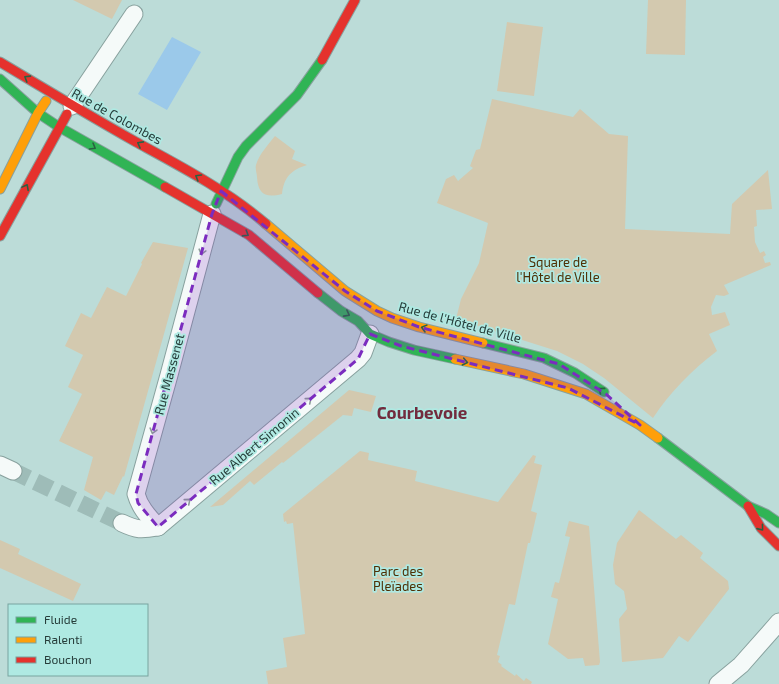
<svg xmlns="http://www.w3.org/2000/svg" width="779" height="684" font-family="'Exo 2',sans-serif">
<rect width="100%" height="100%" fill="#bcdcd8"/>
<!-- green -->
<g fill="#d3c9af">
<path d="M73,0H122L112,19Z"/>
<path d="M648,0H686L685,55L646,54Z"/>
<path d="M507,22L543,27L534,96L497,91Z"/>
<path d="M492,99L573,117L580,109L609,134L628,136L625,229L730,234L732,204L768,170L772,209L756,210L757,226L754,227L755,242L760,253L764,251L766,255L763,257L765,263L770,262L771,265L724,285L729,294L724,296L716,295L711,307L712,315L725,312L730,325L709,334L717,351C692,370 670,392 653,418L604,378L583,364L557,351L456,319L461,299L479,263L488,223L437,203L446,179L454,175L458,181L473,168L470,166L476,150L480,149Z"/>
<path d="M275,136L295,151L292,159L307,165C291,170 284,177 282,194C266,198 258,195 257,177C257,174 255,168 256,165C259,154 269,144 275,136Z"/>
<path d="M153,242L188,248L124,477L123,476L114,495L106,491L101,500L84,490L93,457L59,441L82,394L68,387L83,355L65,346L81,313L91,318L107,287L126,296L142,264L141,263Z"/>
<path d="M349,390L376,396L371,412L354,408L352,416L343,415L283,463L282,462L254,485L250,481L223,505L210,507Z"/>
<path d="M360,451L369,453L368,460L417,471L415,481L498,502L533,455L536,456L534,463L542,465L531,511L537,513L530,543H528L515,605L509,604L497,655L500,656L498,662L502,665L501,666L515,676L516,674L524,681L526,678L532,682L531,684H268L266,671L287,667L283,638L305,634L293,523L287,524L286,521L284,522L283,514Z"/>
<path d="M639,510L676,539L681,535L703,553L700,558L728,581L729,589L688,642L679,636L663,658L622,662L619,619L627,609L624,591L615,584L613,565L617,543Z"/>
<path d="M569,521L589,526L600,662L599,665L585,666L583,658L568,659L548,644L558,599L551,597L555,582L559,583L570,537L565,536Z"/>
<path d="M0,540L20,549L18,554L81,584L73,601L0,568Z"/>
</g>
<!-- water -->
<path fill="#9bc9ea" d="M172,37L201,52L167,110L138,94Z"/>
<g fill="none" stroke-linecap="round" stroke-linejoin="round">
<!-- street-tunnel -->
<path stroke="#9ebcb8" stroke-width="17" stroke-dasharray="17 8" stroke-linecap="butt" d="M13,471L122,523"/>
<defs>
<g id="street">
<path d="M72,106L134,14"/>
<path d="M0,465L13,471"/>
<path d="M122,523C137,530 141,530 158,527L358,359L363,353L370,334"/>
<path d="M158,527C148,516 140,508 136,494L169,375L212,214"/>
<path d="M718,684L741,665L779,622"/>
</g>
<g id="fast">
<path d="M0,79L38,113L59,127L165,187"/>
<path d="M216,204L238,157L246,146L297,95L322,60"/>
<path d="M318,293L341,311L358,321L370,334L389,342L414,350L455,359"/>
<path d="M483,343L544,358L575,373L604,392"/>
<path d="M658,438L748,506L766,514L779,523"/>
</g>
<g id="slow">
<path d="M0,189L38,113L46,101"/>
<path d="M266,224L345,291L377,311L392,318L419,327L483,343"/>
<path d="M455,359L524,374L586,394L640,425L658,438"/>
</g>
<g id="jam">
<path d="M322,60L355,0"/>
<path d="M0,62C45,89 90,116 136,142C180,166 228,191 266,224"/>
<path d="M165,187L249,235L318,293"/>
<path d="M0,236L67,114"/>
<path d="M748,506L761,528L779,546"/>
</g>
</defs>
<!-- street casing -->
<use href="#street" stroke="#88a19e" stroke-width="19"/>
<!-- fast casing -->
<use href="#fast" stroke="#88a19e" stroke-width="11"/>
<!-- slow casing -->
<use href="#slow" stroke="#88a19e" stroke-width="11"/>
<!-- jam casing -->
<use href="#jam" stroke="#88a19e" stroke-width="11"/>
<!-- street -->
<use href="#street" stroke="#f5faf9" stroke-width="17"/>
<!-- fast -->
<use href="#fast" stroke="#30b455" stroke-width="9"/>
<!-- slow -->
<use href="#slow" stroke="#ff9f0a" stroke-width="9"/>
<!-- jam -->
<use href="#jam" stroke="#e5322d" stroke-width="9"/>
</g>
<!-- one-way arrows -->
<defs><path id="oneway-chevron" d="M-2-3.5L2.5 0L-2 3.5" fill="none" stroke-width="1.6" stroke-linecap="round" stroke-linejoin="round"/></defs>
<g stroke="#296142">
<use href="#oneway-chevron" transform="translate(27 78) rotate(-148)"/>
<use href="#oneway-chevron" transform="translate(140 144) rotate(-151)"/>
<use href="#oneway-chevron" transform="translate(93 147) rotate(30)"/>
<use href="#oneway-chevron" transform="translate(198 177) rotate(-149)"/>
<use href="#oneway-chevron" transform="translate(26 187) rotate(-62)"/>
<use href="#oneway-chevron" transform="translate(246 234) rotate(32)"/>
<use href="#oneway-chevron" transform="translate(347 314) rotate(28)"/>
<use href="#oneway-chevron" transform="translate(424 328) rotate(-165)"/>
<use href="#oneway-chevron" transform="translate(465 362) rotate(12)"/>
<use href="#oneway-chevron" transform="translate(601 390) rotate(-143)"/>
<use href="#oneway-chevron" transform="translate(761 528) rotate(51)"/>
</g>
<g stroke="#8e9c9a">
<use href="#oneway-chevron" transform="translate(202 252) rotate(105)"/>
<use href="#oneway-chevron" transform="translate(309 400) rotate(-40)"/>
<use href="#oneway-chevron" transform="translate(153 431) rotate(106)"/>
<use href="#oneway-chevron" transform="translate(188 501) rotate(-40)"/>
</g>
<!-- marked area -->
<path fill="#7b2cbf" fill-opacity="0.2" stroke="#7b2cbf" stroke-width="3" stroke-dasharray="8 5" stroke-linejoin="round" d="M221,191L345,291L377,311L419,327L559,364L606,394L640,425L568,388L401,346L370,334L358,359L158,527L138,503L136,494L212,214Z"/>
<g text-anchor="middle" stroke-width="3.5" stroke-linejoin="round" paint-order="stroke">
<!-- street labels -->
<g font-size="13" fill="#263d3a" stroke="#afe9e2">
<text transform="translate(117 116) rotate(29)" y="5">Rue de Colombes</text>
<text transform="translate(460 322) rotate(15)" y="5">Rue de l'Hôtel de Ville</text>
<text transform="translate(169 374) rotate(-75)" y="5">Rue Massenet</text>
<text transform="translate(254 446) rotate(-40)" y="5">Rue Albert Simonin</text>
</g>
<!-- park labels -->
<g font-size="13" fill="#4f2f04" stroke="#afe9e2">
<text x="558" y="267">Square de<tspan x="558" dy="15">l'Hôtel de Ville</tspan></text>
<text x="398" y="576">Parc des<tspan x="398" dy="15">Pleïades</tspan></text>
</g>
<!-- district labels -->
<g font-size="17" font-weight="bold" fill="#722c3e" stroke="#afe9e2">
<text x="422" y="419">Courbevoie</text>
</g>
</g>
<!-- legend -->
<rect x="8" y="604" width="140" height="72" fill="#afe9e2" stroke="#78a49f"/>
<rect x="16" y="617" width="20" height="6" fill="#30b455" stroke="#78a49f"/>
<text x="44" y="624" font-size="12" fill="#263d3a">Fluide</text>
<rect x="16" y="637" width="20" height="6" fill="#ff9f0a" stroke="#78a49f"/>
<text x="44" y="644" font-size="12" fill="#263d3a">Ralenti</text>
<rect x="16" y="657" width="20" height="6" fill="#e5322d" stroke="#78a49f"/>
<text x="44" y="664" font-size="12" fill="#263d3a">Bouchon</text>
</svg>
